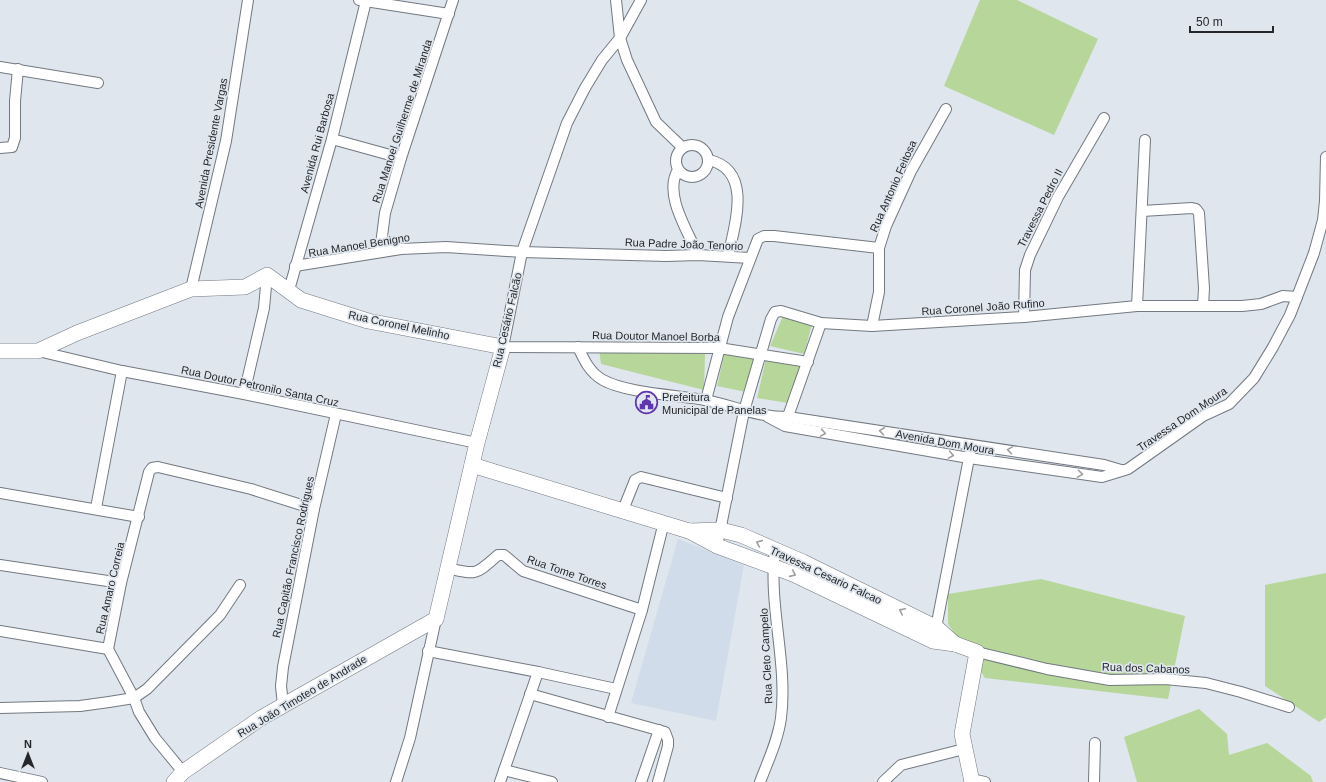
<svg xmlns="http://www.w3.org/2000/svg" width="1326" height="782" font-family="Arial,sans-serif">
<rect width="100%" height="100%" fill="#dfe6ee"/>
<!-- built -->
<path fill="#d1dcea" d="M678,539L744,565L716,721L631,703Z"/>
<!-- green -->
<g fill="#b6d799">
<path d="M980,0H1017L1098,39L1054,135L944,86Z"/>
<path d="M783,316L812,324L804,354L770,346Z"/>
<path d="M599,349L705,354L704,390L601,364Z"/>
<path d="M725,351L756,357L746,392L717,386Z"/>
<path d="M766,359L801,367L788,403L757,398Z"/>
<path d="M1326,573V717L1319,722L1265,686V585Z"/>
<path d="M1041,579L1185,616L1168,699L985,678L948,624V594Z"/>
<path d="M1199,709L1227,734L1229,755L1267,743L1311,776L1313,782H1137L1124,737Z"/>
</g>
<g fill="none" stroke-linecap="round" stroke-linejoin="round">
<defs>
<g id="street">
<path d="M359,0L449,14"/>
<path d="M616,0L620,38L627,60L656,122L682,147"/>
<path d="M641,0L620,38L602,60L585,88L567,123L522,252L503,347L719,348L808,362"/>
<path d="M0,67L98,83"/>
<path d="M332,139L401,158"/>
<circle cx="692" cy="161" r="16"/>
<path d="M0,148L12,147L15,138V101L18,69"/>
<path d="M709,160C753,170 735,225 728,256"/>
<path d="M678,170C663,194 688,231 698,255"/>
<path d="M1142,211L1192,208L1196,209L1199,213L1204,288L1203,306"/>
<path d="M380,252L385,213L401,158L453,0"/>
<path d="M295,266L401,249L446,247L522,252L666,256L698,255L750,258"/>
<path d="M191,289L226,141L248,0"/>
<path d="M289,290L332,139L366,1"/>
<path d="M1137,306L1145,140"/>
<path d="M1024,317L1025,270L1030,255L1058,197L1104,118"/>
<path d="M872,326L879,292V248L886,226L911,171L946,109"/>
<path d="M578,347C584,360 590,373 603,380C626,393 677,395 705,400C735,406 756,417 788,417L1104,465L1121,470"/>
<path d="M38,351L122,371L244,394L477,443"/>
<path d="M244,394L264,308L267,275"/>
<path d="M706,400L728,317L758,239L764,236H774L879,248"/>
<path d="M768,417L785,426L969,458L1102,477L1128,469L1203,416L1229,404L1254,378L1273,347L1290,315L1314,253L1323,220L1325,201L1326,157"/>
<path d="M786,422L821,323"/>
<path d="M0,493L139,517"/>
<path d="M96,508L122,371"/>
<path d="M623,510L635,480L641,477L727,498"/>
<path d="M717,546L744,411L771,319L775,312L781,311L821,323L872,326L1024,317L1137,306H1242L1261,304L1283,296L1297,297"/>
<path d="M0,565L121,583"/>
<path d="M447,568C478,575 475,575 498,555H504L523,571L642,610"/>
<path d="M0,631L108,649"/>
<path d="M935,633L970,453"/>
<path d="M428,651L538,672L616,689"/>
<path d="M977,652L1047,669L1110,680L1165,679L1206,683L1241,692L1289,707"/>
<path d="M530,694L665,732L668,740V746L658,782"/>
<path d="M283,705L281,686L283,667L314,509L336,414"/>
<path d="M0,708L80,706L109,702L134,698L147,689L220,615L240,585"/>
<path d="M608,717L642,610L664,522"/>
<path d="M504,770L552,782"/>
<path d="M183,772L155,738L139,712L134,698L108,649L121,583L149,472L152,468L158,467L251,489L314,509"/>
<path d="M0,773L42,782"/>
<path d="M971,779L985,782"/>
<path d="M396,782L410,738L436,619"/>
<path d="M500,782L538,672"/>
<path d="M641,782L659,730"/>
<path d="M760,782C768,761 778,740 781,718C788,662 768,606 775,550"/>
<path d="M883,782L901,765L964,749"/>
<path d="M1094,782L1095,743"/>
</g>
<g id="secondary">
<path d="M0,351H38L77,333L191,289L245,287L267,275L301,300L368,321L503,347L477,443L436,619L261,718L183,772L174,782"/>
<path d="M472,465L689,531L717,546L793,574L933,641L955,644L977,652L962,734L972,782"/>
<path d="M689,531L721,530L741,535L803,562L937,628L955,644"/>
</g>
</defs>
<!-- street casing -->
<use href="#street" stroke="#737980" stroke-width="12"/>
<!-- secondary casing -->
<use href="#secondary" stroke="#737980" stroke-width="16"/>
<!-- street -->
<use href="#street" stroke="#fff" stroke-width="10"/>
<!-- secondary -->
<use href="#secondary" stroke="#fff" stroke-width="15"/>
</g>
<!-- one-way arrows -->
<defs><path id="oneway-chevron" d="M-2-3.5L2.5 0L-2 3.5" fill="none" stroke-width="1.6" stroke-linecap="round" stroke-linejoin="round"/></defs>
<g stroke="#9d9e9f">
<use href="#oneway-chevron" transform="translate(882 431) rotate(-172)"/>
<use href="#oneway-chevron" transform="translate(823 433) rotate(10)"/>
<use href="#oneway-chevron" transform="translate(1010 450) rotate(-171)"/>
<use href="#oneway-chevron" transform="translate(951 455) rotate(10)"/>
<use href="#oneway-chevron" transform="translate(1080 474) rotate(8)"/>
<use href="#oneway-chevron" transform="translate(759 543) rotate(-156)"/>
<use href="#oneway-chevron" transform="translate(793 574) rotate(24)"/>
<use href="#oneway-chevron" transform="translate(902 611) rotate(-153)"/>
</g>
<!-- icons -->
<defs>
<symbol id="civic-ring" viewBox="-11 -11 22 22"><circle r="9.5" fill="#dfe6ee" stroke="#6036ae" stroke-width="1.5"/><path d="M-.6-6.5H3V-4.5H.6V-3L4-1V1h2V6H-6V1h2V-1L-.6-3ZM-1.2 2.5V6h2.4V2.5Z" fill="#6036ae"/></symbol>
</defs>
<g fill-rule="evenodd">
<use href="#civic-ring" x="634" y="390" width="25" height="25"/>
</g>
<g text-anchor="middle" stroke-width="3.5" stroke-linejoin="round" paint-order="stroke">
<!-- street labels -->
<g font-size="11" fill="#25272a" stroke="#dfe6ee">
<text transform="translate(402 121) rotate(-72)" y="4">Rua Manoel Guilherme de Miranda</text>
<text transform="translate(211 143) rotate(-79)" y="4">Avenida Presidente Vargas</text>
<text transform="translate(317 143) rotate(-75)" y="4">Avenida Rui Barbosa</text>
<text transform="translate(893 186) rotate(-66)" y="4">Rua Antonio Feitosa</text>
<text transform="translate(1040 208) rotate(-63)" y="4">Travessa Pedro II</text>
<text transform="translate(684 244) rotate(2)" y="4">Rua Padre João Tenorio</text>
<text transform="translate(359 245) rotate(-9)" y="4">Rua Manoel Benigno</text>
<text transform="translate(983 307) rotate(-4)" y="4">Rua Coronel João Rufino</text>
<text transform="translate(507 320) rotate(-77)" y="4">Rua Cesário Falcão</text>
<text transform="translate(399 325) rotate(12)" y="4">Rua Coronel Melinho</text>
<text transform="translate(656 336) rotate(1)" y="4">Rua Doutor Manoel Borba</text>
<text transform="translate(260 386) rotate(12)" y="4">Rua Doutor Petronilo Santa Cruz</text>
<text transform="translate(1182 419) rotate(-34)" y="4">Travessa Dom Moura</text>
<text transform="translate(945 442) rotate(10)" y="4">Avenida Dom Moura</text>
<text transform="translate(293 557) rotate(-78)" y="4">Rua Capitão Francisco Rodrigues</text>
<text transform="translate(567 572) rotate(19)" y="4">Rua Tome Torres</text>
<text transform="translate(826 575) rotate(25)" y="4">Travessa Cesario Falcao</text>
<text transform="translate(110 588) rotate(-77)" y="4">Rua Amaro Correia</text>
<text transform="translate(766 656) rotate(-93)" y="4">Rua Cleto Campelo</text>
<text transform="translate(1146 668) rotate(2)" y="4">Rua dos Cabanos</text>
<text transform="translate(302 696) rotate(-31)" y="4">Rua João Timoteo de Andrade</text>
</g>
<!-- poi labels -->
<g font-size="11" fill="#25272a" stroke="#dfe6ee" text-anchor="start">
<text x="662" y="401">Prefeitura<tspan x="662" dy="13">Municipal de Panelas</tspan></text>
</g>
</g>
<!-- north arrow -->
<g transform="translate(28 754)" stroke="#dfe6ee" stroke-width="3" paint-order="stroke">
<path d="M0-3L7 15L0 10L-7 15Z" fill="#25272a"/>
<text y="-6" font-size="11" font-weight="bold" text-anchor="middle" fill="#25272a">N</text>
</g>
<!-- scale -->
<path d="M1190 26v6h83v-6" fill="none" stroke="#25272a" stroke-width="2"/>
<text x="1196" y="26" font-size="12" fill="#25272a" stroke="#dfe6ee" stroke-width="3" paint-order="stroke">50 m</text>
</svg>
